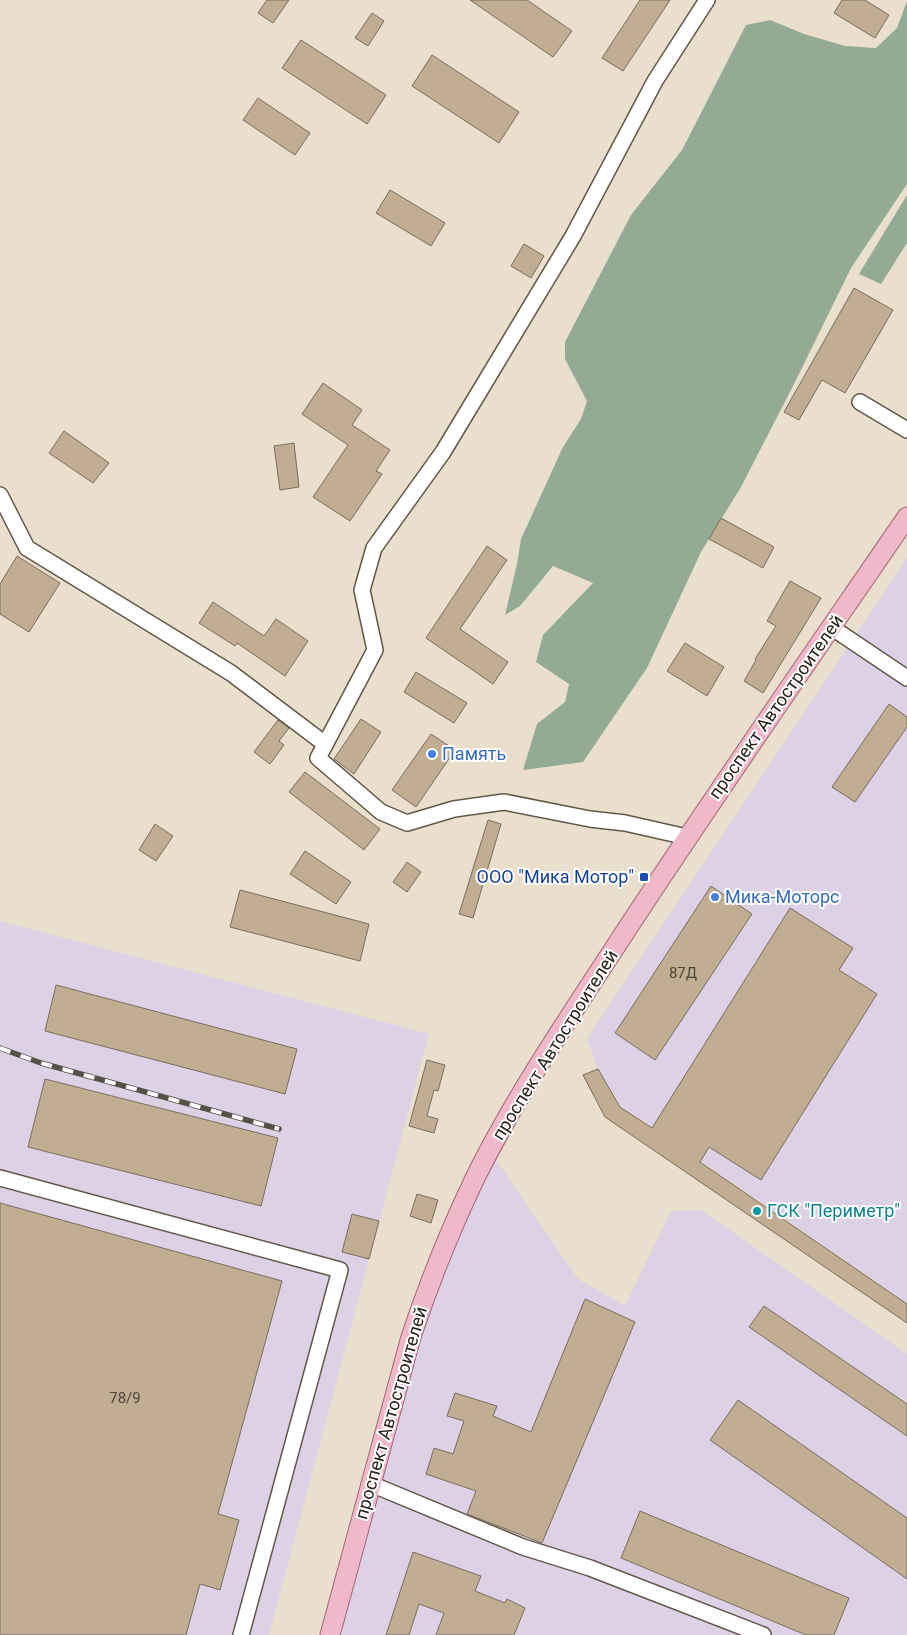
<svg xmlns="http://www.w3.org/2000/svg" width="907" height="1635" font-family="Roboto,sans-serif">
<rect width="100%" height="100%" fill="#e9dfcc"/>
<!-- industrial -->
<g fill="#ddd1e5">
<path d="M907,558V1303L621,1106L598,1069L587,1039Z"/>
<path d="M0,921L429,1034L269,1635H0Z"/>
<path d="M494,1157L578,1279L625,1306L671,1211L701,1210L907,1354V1635H341L423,1322Z"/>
</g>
<!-- forest -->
<g fill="#93ab94">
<path d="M907,1V184L851,268L794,384L741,487L701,552L647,668L583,762L523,770L537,724L565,702L569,684L536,662L543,635L593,583L553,566L520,606L505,615L517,564L521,539L563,447L581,419L587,401L565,359V342L631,215L682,150L746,25L770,20L804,34L845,46L876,48L897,28Z"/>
<path d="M907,195V243L881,284L859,274Z"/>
</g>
<!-- building -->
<g fill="#c0ad92" stroke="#796d5e">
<path d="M267,0H289L273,23L258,13Z"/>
<path d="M470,0H527L572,31L553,57Z"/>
<path d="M640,0H670L623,71L602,58Z"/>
<path d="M842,0H865L889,15L875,38L834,13Z"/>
<path d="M372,13L384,21L368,46L355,38Z"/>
<path d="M301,40L386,95L367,124L282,68Z"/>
<path d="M432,55L519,112L499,143L412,86Z"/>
<path d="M258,98L310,133L295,155L243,120Z"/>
<path d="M390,190L445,223L431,246L376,213Z"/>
<path d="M524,244L544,256L531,278L511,266Z"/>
<path d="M854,288L893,310L845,393L822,380L799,420L784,412Z"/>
<path d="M323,383L362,410L352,425L390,450L376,471L382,474L350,521L313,497L348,445L302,414Z"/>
<path d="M64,431L109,463L93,483L49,453Z"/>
<path d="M294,443L299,487L280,490L274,446Z"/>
<path d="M721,518L774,547L763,568L709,539Z"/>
<path d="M487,546L507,560L460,629L508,662L493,684L426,638Z"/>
<path d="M17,556L60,583L29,632L0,614V584Z"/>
<path d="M790,581L821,598L763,693L744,681L756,660L755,659L776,626L767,621Z"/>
<path d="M213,602L264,636L276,619L308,641L285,676L237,643L235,646L199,623Z"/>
<path d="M685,643L724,667L707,696L667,671Z"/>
<path d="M416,672L467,703L454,723L404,692Z"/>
<path d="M889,704L907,717V727L855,802L832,787Z"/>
<path d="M361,719L381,732L354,774L334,759Z"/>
<path d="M278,720L289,728L279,741L284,745L270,764L254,752Z"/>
<path d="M431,734L455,750L416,807L392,790Z"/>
<path d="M305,772L380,829L364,850L289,792Z"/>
<path d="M488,820L501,824L473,918L459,914Z"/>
<path d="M155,824L173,836L156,861L139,850Z"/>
<path d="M305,851L351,882L336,904L290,874Z"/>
<path d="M407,862L421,872L407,892L393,882Z"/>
<path d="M711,886L752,914L655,1060L615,1033Z"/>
<path d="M240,890L369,924L360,961L230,927Z"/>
<path d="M790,908L853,948L839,970L877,994L761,1180L709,1147L700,1162L907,1304V1323L605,1117L583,1075L598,1069L620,1107L652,1128Z"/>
<path d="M56,985L297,1049L285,1094L45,1031Z"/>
<path d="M427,1060L445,1065L438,1091L434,1090L427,1116L438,1119L434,1133L409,1126Z"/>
<path d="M45,1079L278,1138L261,1206L28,1147Z"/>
<path d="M417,1194L438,1200L431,1223L410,1216Z"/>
<path d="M0,1203L282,1281L218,1514L239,1520L220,1590L200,1584L186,1635H0Z"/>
<path d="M352,1214L379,1221L369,1259L342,1252Z"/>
<path d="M585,1299L635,1322L542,1543L467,1514L476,1491L426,1474L434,1448L453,1454L464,1421L447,1416L455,1393L497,1406L493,1416L531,1432Z"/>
<path d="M764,1306L907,1404V1436L749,1327Z"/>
<path d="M738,1400L907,1518V1579L710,1440Z"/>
<path d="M640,1511L849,1598L834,1635H806L621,1558Z"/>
<path d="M413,1552L481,1576L475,1591L505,1603L507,1599L525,1608L514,1635H436L444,1613L419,1604L409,1635H386Z"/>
</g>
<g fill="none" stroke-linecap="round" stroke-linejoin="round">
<defs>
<g id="minor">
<path d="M860,402L907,430"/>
<path d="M0,495L27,548L231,673L325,744"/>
<path d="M831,627L907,678"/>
<path d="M687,837L625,823L590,819L504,802L454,809L407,823L381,812L318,758L375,650L362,590L374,548L443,452L573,236L655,81L707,0"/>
<path d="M0,1178L340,1270L241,1635"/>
<path d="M371,1484L523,1547L590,1568L763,1635"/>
</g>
<path id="major" d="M330,1635L411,1337C429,1283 451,1228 476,1176C519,1090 575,1009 627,929C718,790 813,654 907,517"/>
</defs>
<!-- minor casing -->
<use href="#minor" stroke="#615848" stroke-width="18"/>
<!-- major casing -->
<use href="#major" stroke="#a36575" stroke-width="21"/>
<!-- minor -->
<use href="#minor" stroke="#fff" stroke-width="15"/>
<!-- major -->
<use href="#major" stroke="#f0b8c9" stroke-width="19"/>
<defs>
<path id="rail" d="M0,1048L41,1063L279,1129"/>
</defs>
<!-- rail casing -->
<use href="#rail" stroke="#575248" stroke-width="5.5"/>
<!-- rail -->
<use href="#rail" stroke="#fff" stroke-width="4" stroke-dasharray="11" stroke-linecap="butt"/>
</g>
<!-- markers -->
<g fill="#3f7fe0" stroke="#fff" stroke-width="2">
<circle cx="432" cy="754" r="5"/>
<circle cx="715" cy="897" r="5"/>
</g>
<rect fill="#1a4fb4" stroke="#fff" stroke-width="2" x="639" y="872" width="10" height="10" rx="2.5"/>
<circle fill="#0f9aa8" stroke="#fff" stroke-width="2" cx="757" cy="1211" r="5"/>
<g text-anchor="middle" stroke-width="4" stroke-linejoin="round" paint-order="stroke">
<!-- number labels -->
<g font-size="15" fill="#4d463a">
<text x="683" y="978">87Д</text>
<text x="125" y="1403">78/9</text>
</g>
<!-- street labels -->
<g font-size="18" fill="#27231c" stroke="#fff">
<text transform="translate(776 707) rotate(-55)" y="6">проспект Автостроителей</text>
<text transform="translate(555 1045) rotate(-58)" y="6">проспект Автостроителей</text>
<text transform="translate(391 1413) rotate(-74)" y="6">проспект Автостроителей</text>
</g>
<!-- shop labels -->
<g font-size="18" fill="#366cbe" stroke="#fff" text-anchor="start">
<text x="442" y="760">Память</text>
<text x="725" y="903">Мика-Моторс</text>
</g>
<!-- transit labels -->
<g font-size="18" fill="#164399" stroke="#fff" text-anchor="end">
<text x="634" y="883">ООО "Мика Мотор"</text>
</g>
<!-- culture labels -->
<g font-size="18" fill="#0d838f" stroke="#fff" text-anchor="start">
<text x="767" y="1217">ГСК "Периметр"</text>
</g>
</g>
</svg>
